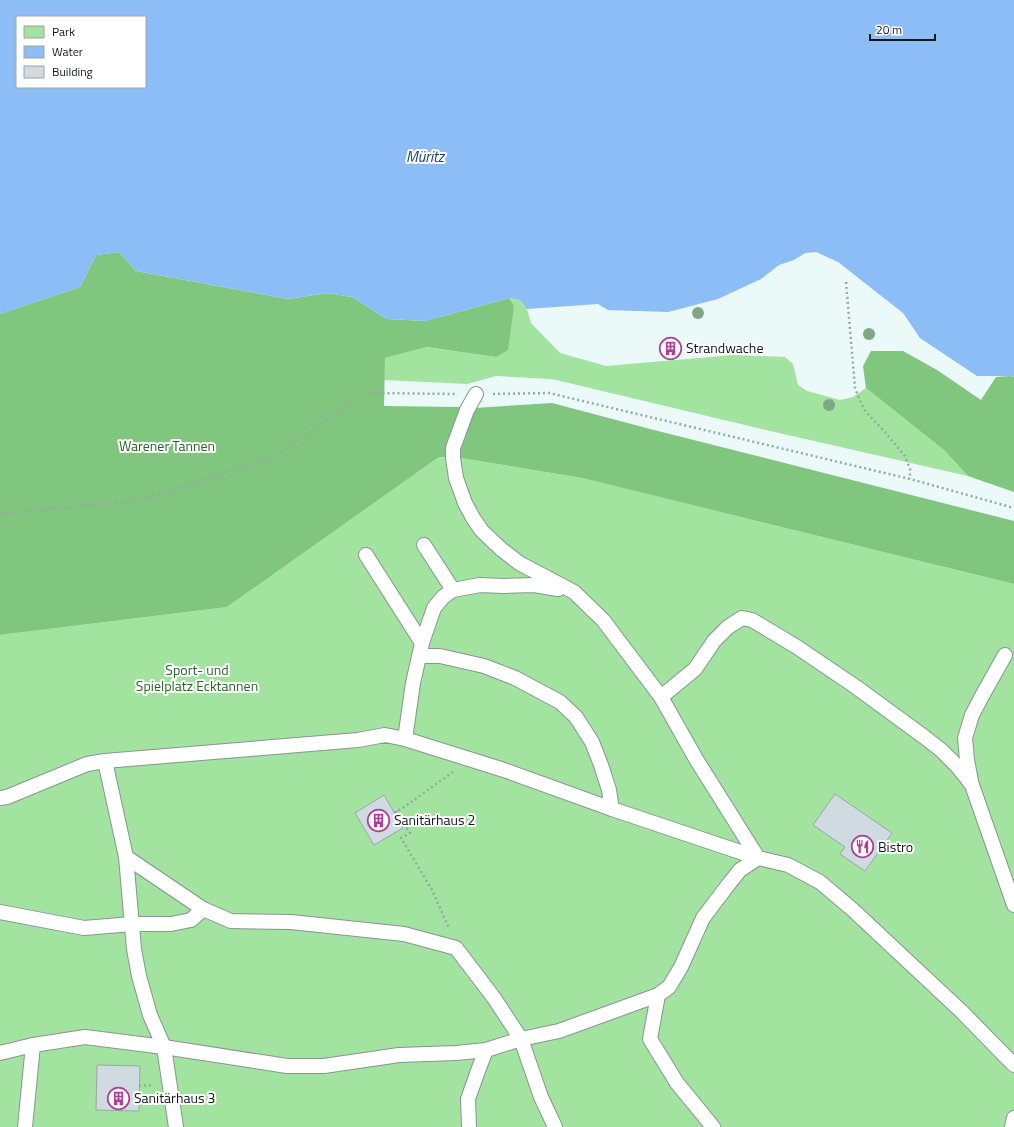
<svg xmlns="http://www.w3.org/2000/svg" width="1014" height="1127" font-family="'Titillium Web',sans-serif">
<rect width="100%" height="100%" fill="#ebf9f9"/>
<!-- green -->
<g fill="#a1e39f">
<path d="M509,298L520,300L527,309L531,323L560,353L606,366L733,355L785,357L793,364L798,385L807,391L840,400L853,397L866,388L944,450L968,476L779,433L552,379L496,376L467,384L384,380L385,358L425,347L496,357L514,307Z"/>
<path d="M439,457L461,458L582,478L1014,584V1127H0V635L227,607Z"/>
</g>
<!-- forest -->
<g fill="#80c67e">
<path d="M119,252L136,271L288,299L328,293L352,297L387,319L425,321L509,298L514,306L508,350L496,357L426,347L385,358L384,406L461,407L448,446L446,457H439L227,607L0,635V314L80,287L96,255Z"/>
<path d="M871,351H903L937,370L981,400L996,377L1010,376L1014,377V492L968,476L944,450L866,388L863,366Z"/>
<path d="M552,403L654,430L1014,521V584L582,478L461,458V449L472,410L475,408Z"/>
</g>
<!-- water -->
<path fill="#8cbdf7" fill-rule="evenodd" d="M0,0H1014V377L1010,376H977L920,338L903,313L838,262L816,252L805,253L794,260L779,265L761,279L718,299L668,312L608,310L598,304L527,309L520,300L509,298L425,321L387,319L352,297L328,293L288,299L136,271L119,252L96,255L80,287L0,314ZM17,17H145V87H17Z"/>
<!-- building -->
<g fill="#cfdbe0" stroke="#9ba6ac">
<path d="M664,340L678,342L677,357L663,355Z"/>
<path d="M835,794L892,833L865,871L840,854L845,847L813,825Z"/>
<path d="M384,795L403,828L374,845L355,813Z"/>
<path d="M97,1065L140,1066L139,1111L96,1110Z"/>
</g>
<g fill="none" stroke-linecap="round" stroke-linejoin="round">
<defs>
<g id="pedestrian">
<path d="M424,545L453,590"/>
<path d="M366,555L422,643"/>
<path d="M420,656H440L484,666L515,678L560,702L576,717L592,742L601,765L609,790L612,809"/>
<path d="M661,697L695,669L714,641L728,627L742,618L752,620L797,647L856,687L923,736L941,750L958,767L972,785L1014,905"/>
<path d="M405,739L413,683L422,643L434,608L443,597L453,590L480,585L504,586L534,585L558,589"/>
<path d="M105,761L126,857L134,949L139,976L150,1015L164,1047L176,1127"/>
<path d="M971,781L967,760L965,738L972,715L982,696L1005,655"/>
<path d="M0,798L7,797L87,764L105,761L358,740L385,735L405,739L504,770L612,809L758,858L788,865L820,882L853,910L961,1011L1014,1065"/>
<path d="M126,857L203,909L231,921L291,922L404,934L456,948L494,998L521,1039L541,1097L555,1127"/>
<path d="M0,912L84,928L132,924H171L191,920L203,909"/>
<path d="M658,995L650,1039L677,1083L713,1127"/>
<path d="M33,1045L85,1037L164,1047L287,1066H324L399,1055L456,1053L486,1050L521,1039L559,1031L658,995L669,987L681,967L703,918L728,885L740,870L758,858L696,759L661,697L603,620L574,592L519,563L501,549L482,531L473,518L465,503L456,478L453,458V448L467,410L476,394"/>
<path d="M0,1053L33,1045L25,1127"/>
<path d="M469,1127L468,1099L479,1068L486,1050"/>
<path d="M1012,1127L1014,1118"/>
</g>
</defs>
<!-- pedestrian casing -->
<use href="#pedestrian" stroke="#889595" stroke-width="16"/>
<!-- path -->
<g stroke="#9ca6a6" stroke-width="2.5" stroke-dasharray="2 3" stroke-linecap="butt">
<path d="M846,282L855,388L861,403L866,412L884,431L905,456L910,469V479"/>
<path d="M493,394L549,393L910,479L1014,508"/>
<path d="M0,515L8,513L139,501L276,456L361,396L372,393L456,394"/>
<path d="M396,811L410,833L401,838L432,890L449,928"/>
<path d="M394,813L404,807L453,772"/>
<path d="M139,1086L152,1085"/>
</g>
<!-- pedestrian -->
<use href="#pedestrian" stroke="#fff" stroke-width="14"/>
</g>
<!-- trees -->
<g fill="#7ca983">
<circle cx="698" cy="313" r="6"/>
<circle cx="869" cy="334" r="6"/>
<circle cx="829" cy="405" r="6"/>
</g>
<!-- icons -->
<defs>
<symbol id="building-ring" viewBox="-11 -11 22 22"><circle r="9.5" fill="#fff" stroke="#ae3e9a" stroke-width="1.5"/><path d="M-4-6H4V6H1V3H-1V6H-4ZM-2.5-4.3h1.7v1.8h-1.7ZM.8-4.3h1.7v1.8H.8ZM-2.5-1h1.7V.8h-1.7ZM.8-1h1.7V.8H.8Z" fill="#ae3e9a"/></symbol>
<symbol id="restaurant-ring" viewBox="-11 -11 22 22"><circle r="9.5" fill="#fff" stroke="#ae3e9a" stroke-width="1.5"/><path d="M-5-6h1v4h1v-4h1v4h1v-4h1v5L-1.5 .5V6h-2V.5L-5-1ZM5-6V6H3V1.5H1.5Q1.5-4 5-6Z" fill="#ae3e9a"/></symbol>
</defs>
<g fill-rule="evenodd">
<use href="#building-ring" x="658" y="336" width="25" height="25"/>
<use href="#building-ring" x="366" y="808" width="25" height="25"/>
<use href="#restaurant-ring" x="850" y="834" width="25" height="25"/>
<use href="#building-ring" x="106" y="1086" width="25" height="25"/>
</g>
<g text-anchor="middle" stroke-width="4" stroke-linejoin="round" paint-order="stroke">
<!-- poi labels -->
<g font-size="14" fill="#111616" stroke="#fff" text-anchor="start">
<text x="686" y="353">Strandwache</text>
<text x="394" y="825">Sanitärhaus 2</text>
<text x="878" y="852">Bistro</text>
<text x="134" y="1103">Sanitärhaus 3</text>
</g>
<!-- park labels -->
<g font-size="14" fill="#216723" stroke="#fff">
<text x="167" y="451">Warener Tannen</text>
<text x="197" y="675">Sport- und<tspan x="197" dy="16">Spielplatz Ecktannen</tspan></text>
</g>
<!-- water labels -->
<g font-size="15" font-style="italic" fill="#153f6d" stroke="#fff">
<text x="425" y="162">Müritz</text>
</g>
</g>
<!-- legend -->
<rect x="16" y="16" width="130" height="72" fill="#ffffff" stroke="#a0a2a2"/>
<rect x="24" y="26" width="20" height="12" fill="#a1e39f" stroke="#a0a2a2"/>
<text x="52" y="36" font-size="12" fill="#111616">Park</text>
<rect x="24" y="46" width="20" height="12" fill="#8cbdf7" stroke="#a0a2a2"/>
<text x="52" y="56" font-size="12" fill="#111616">Water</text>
<rect x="24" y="66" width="20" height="12" fill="#cfdbe0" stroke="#a0a2a2"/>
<text x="52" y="76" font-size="12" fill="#111616">Building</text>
<!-- scale -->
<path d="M870 34v6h65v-6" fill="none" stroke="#111616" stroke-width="2"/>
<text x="876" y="34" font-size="12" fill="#111616" stroke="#ffffff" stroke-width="3" paint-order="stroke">20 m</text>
</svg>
